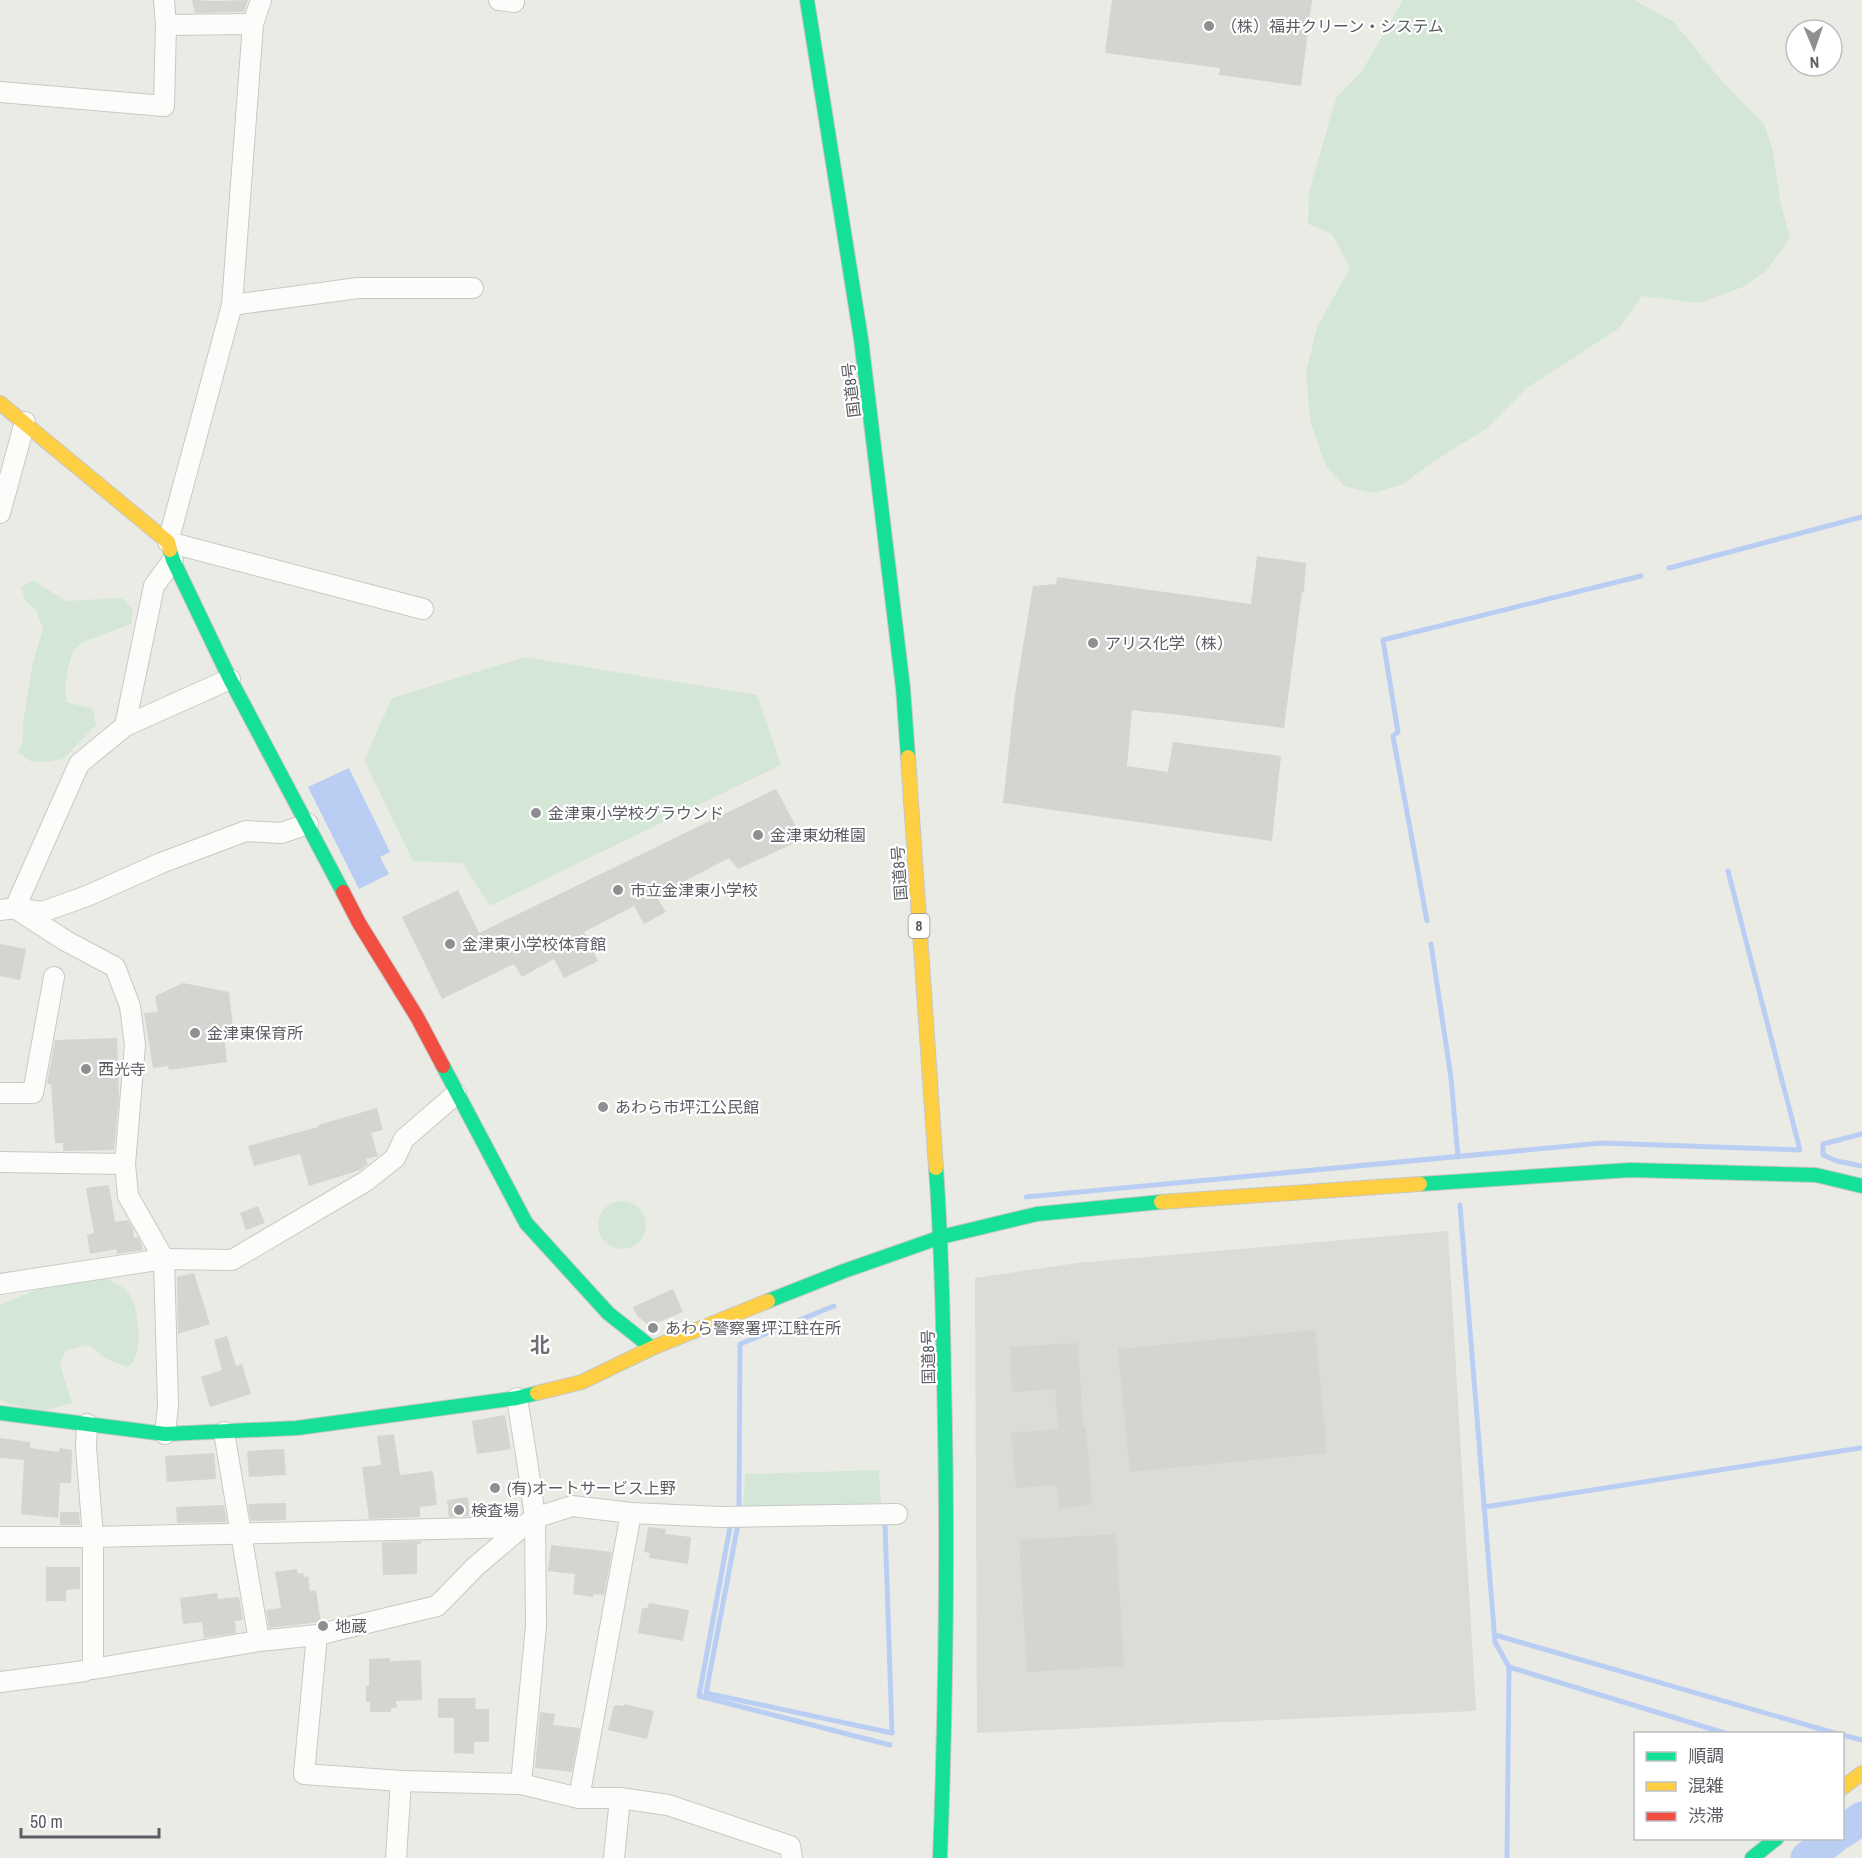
<svg xmlns="http://www.w3.org/2000/svg" width="1862" height="1858" font-family="'Archivo Narrow','Noto Sans JP',sans-serif">
<rect width="100%" height="100%" fill="#ebebe5"/>
<!-- industrial -->
<path fill="#dcdcd7" d="M1448,1231L1476,1711L977,1733L975,1278L1077,1263Z"/>
<!-- green -->
<g fill="#d4e7d6">
<path d="M1403,0H1634L1674,22L1720,79L1764,124L1773,151L1780,200L1790,238L1766,271L1743,287L1699,303L1642,296L1618,329L1527,388L1486,429L1434,461L1403,484L1374,493L1344,486L1326,466L1310,421L1306,372L1317,327L1350,268L1332,234L1308,224L1309,192L1336,98L1362,71Z"/>
<path d="M33,580L66,601L121,598L133,609L131,624L83,642L73,651L68,668L65,690L67,702L93,709L96,725L63,759L48,762L30,761L18,752L23,741V724L32,666L43,629L36,610L25,600L21,587Z"/>
<path d="M525,657L757,695L781,765L490,906L462,863L413,861L364,760L392,698Z"/>
<circle cx="622" cy="1225" r="24"/>
<path d="M97,1273C108,1279 121,1284 129,1294C138,1304 141,1343 136,1355C135,1359 131,1364 128,1367L108,1360L89,1345L66,1350L60,1364L72,1403L42,1411L9,1404L0,1400V1305L59,1280Z"/>
<path d="M879,1470L881,1503L743,1507L745,1474Z"/>
</g>
<!-- water -->
<path fill="#bacef4" d="M349,768L390,852L380,857L389,874L359,889L308,787Z"/>
<g fill="none" stroke-linecap="round" stroke-linejoin="round">
<!-- stream -->
<g stroke="#bacef4" stroke-width="5">
<path d="M1669,568L1862,517"/>
<path d="M1427,921L1393,736L1398,732L1383,640L1641,576"/>
<path d="M1431,944L1451,1078L1458,1157"/>
<path d="M1862,1134L1823,1144V1155L1837,1161L1862,1166"/>
<path d="M1026,1197L1602,1143L1800,1150L1728,871"/>
<path d="M1460,1205L1495,1642L1509,1667"/>
<path d="M739,1507L740,1344L834,1306"/>
<path d="M1484,1507L1860,1448"/>
<path d="M738,1524L706,1693L892,1733L885,1523"/>
<path d="M730,1527L699,1696L890,1745"/>
<path d="M1495,1635L1838,1734"/>
<path d="M1842,1735L1862,1740"/>
<path d="M1507,1858L1509,1667L1728,1734"/>
</g>
<!-- river -->
<g stroke="#bacef4" stroke-width="33">
<path d="M1842,1832L1862,1818"/>
<path d="M1807,1858L1833,1838"/>
</g>
</g>
<!-- building -->
<g fill="#d4d4d0">
<path d="M192,0L216,1L248,0L244,12L195,13Z"/>
<path d="M1112,0H1312L1301,86L1219,75L1220,68L1105,53Z"/>
<path d="M1257,556L1306,563L1304,592H1302L1284,728L1155,712V713L1132,710L1127,766L1168,772L1173,742L1281,756L1272,841L1003,803L1015,695L1033,586L1056,584L1057,577L1251,604Z"/>
<path d="M776,789L803,839L738,869L729,858L656,896L666,912L644,924L634,906L584,932L598,961L564,978L554,959L522,977L514,964L442,999L402,917L458,890L479,933Z"/>
<path d="M0,944L26,949L20,980L0,976Z"/>
<path d="M183,983L229,992L234,1034L224,1035L227,1062L169,1070L168,1066L153,1068L144,1013L158,1012L155,996Z"/>
<path d="M117,1038L119,1097L114,1150L63,1151V1143H55L51,1084H47L55,1040Z"/>
<path d="M377,1108L383,1130L371,1133L378,1156L366,1159L368,1164L360,1170L309,1186L300,1154L254,1166L248,1146L318,1127V1125Z"/>
<path d="M109,1185L115,1222L128,1220L133,1228L134,1238L138,1237L142,1245L143,1250L117,1254L116,1249L90,1254L87,1235L94,1233L86,1188Z"/>
<path d="M258,1206L265,1223L246,1230L240,1213Z"/>
<path d="M194,1273L210,1324L178,1334L177,1277Z"/>
<path d="M673,1289L683,1312L650,1326L637,1316L633,1307Z"/>
<path d="M1315,1330L1327,1453L1130,1472L1118,1349Z"/>
<path d="M227,1336L236,1366L242,1364L251,1394L210,1407L201,1377L222,1370L214,1340Z"/>
<path d="M1078,1343L1083,1427L1086,1426L1092,1505L1059,1508L1057,1485L1016,1488L1011,1433L1058,1429L1055,1389L1012,1392L1010,1347Z"/>
<path d="M505,1415L511,1449L477,1454L472,1421Z"/>
<path d="M394,1434L400,1475L433,1471L437,1505L420,1507V1517L369,1519L362,1467L381,1465L377,1436Z"/>
<path d="M0,1438L30,1442V1448L59,1452L60,1448L72,1450L71,1483H60L58,1518L21,1514L24,1460L0,1458Z"/>
<path d="M284,1449L286,1475L249,1477L247,1451Z"/>
<path d="M214,1453L216,1479L167,1482L165,1456Z"/>
<path d="M468,1497L470,1516L449,1517L447,1500Z"/>
<path d="M286,1503V1520L251,1521L248,1504Z"/>
<path d="M224,1505L227,1522L177,1523L176,1507Z"/>
<path d="M60,1512H79L80,1525H60Z"/>
<path d="M648,1527L666,1529L665,1534L691,1537L688,1564L649,1558L650,1553L644,1552Z"/>
<path d="M1116,1534L1124,1666L1027,1672L1019,1540Z"/>
<path d="M420,1541L421,1544H417V1574L383,1575L382,1542Z"/>
<path d="M551,1545L612,1552L604,1595L593,1594V1597L573,1594L575,1574L548,1571Z"/>
<path d="M46,1567H80V1589L66,1590V1601H46Z"/>
<path d="M297,1569L298,1574L303,1573L304,1577L308,1576L310,1591L316,1590L321,1622L269,1628L266,1610L281,1608L275,1572Z"/>
<path d="M217,1593L218,1599L239,1597L243,1620L235,1621L236,1633L204,1638L202,1622L183,1624L180,1598Z"/>
<path d="M649,1603L689,1610L683,1641L638,1633L642,1608H647Z"/>
<path d="M390,1658V1661L421,1660L422,1700L396,1701L397,1708H391V1712H370V1702H366V1686H369V1659Z"/>
<path d="M438,1698H476L475,1709H489V1742H474V1754L454,1753V1718H438Z"/>
<path d="M625,1704L654,1711L647,1739L608,1730L614,1705L624,1706Z"/>
<path d="M540,1712L555,1714L553,1725L580,1728L572,1772L535,1768Z"/>
</g>
<g fill="none" stroke-linecap="round" stroke-linejoin="round">
<defs>
<g id="street">
<path d="M261,0L253,24L232,305L168,542L423,609"/>
<path d="M499,0L514,2"/>
<path d="M166,25L253,24"/>
<path d="M0,92L164,106L166,25L164,0"/>
<path d="M232,305L358,288H473"/>
<path d="M0,513L25,422"/>
<path d="M125,726L230,679"/>
<path d="M15,908L66,941L115,967L130,1006L135,1045L125,1164L128,1196L164,1259L168,1405L165,1434"/>
<path d="M15,908L79,764L125,726L154,586L173,560"/>
<path d="M0,910L15,908L42,912L87,896L161,863L246,831L281,833L308,824"/>
<path d="M0,1093H33L54,977"/>
<path d="M0,1162L125,1164"/>
<path d="M0,1284L164,1259L232,1260L366,1181L395,1158L404,1139L456,1094"/>
<path d="M517,1398L528,1467L535,1518L536,1626L521,1784"/>
<path d="M87,1424L86,1447L93,1537V1669L259,1641L317,1635L437,1606L475,1567L522,1527L535,1518L572,1506L631,1513L721,1517L897,1514"/>
<path d="M224,1432L259,1641"/>
<path d="M0,1537H93L522,1527"/>
<path d="M317,1635L304,1774L401,1781L521,1784L579,1798H620L614,1858"/>
<path d="M0,1682L85,1671"/>
<path d="M579,1798L631,1513"/>
<path d="M620,1798L668,1805L790,1846L792,1858"/>
<path d="M396,1858L401,1781"/>
</g>
<g id="fast">
<path d="M807,0L861,339L903,688L908,757"/>
<path d="M170,550L173,560L230,679L343,892"/>
<path d="M443,1066L526,1223L608,1313L652,1348"/>
<path d="M936,1168C941,1239 943,1310 944,1381C948,1540 946,1699 940,1858"/>
<path d="M1420,1184L1630,1170L1816,1175L1862,1186"/>
<path d="M768,1301L844,1271L941,1237L1037,1214L1161,1202"/>
<path d="M0,1413L165,1434L297,1428L517,1398L537,1393"/>
<path d="M1752,1858L1777,1838"/>
</g>
<g id="slow">
<path d="M0,403L168,542L170,550"/>
<path d="M908,757L936,1168"/>
<path d="M1161,1202L1420,1184"/>
<path d="M537,1393L582,1382L652,1348L768,1301"/>
<path d="M1842,1788L1862,1773"/>
</g>
<path id="jam" d="M343,892L359,923L417,1017L443,1066"/>
</defs>
<!-- street casing -->
<use href="#street" stroke="#c8c9c7" stroke-width="22"/>
<!-- fast casing -->
<use href="#fast" stroke="#c7c7c6" stroke-width="16"/>
<!-- slow casing -->
<use href="#slow" stroke="#c7c7c6" stroke-width="16"/>
<!-- jam casing -->
<use href="#jam" stroke="#c7c7c6" stroke-width="16"/>
<!-- street -->
<use href="#street" stroke="#fcfcfb" stroke-width="20"/>
<!-- fast -->
<use href="#fast" stroke="#16e098" stroke-width="14"/>
<!-- slow -->
<use href="#slow" stroke="#ffcf43" stroke-width="14"/>
<!-- jam -->
<use href="#jam" stroke="#f24e42" stroke-width="14"/>
</g>
<!-- markers -->
<g fill="#8d8f90" stroke="#fff" stroke-width="2">
<circle cx="1209" cy="26" r="6"/>
<circle cx="1093" cy="643" r="6"/>
<circle cx="536" cy="813" r="6"/>
<circle cx="758" cy="835" r="6"/>
<circle cx="618" cy="890" r="6"/>
<circle cx="450" cy="944" r="6"/>
<circle cx="195" cy="1033" r="6"/>
<circle cx="86" cy="1069" r="6"/>
<circle cx="603" cy="1107" r="6"/>
<circle cx="653" cy="1328" r="6"/>
<circle cx="495" cy="1488" r="6"/>
<circle cx="459" cy="1510" r="6"/>
<circle cx="323" cy="1626" r="6"/>
</g>
<g text-anchor="middle" stroke-width="4.5" stroke-linejoin="round" paint-order="stroke">
<!-- shield labels -->
<rect fill="#fff" stroke="#8c8e92" stroke-width="1.5" x="908.5" y="914" width="21" height="24" rx="4.5"/>
<g font-size="15" font-weight="bold" fill="#5b5d63">
<text x="919" y="931">8</text>
</g>
<!-- poi labels -->
<g font-size="16" fill="#5b5d63" stroke="#fff" text-anchor="start">
<text x="1221" y="32">（株）福井クリーン・システム</text>
<text x="1105" y="649">アリス化学（株）</text>
<text x="548" y="819">金津東小学校グラウンド</text>
<text x="770" y="841">金津東幼稚園</text>
<text x="630" y="896">市立金津東小学校</text>
<text x="462" y="950">金津東小学校体育館</text>
<text x="207" y="1039">金津東保育所</text>
<text x="98" y="1075">西光寺</text>
<text x="615" y="1113">あわら市坪江公民館</text>
<text x="665" y="1334">あわら警察署坪江駐在所</text>
<text x="507" y="1494">(有)オートサービス上野</text>
<text x="471" y="1516">検査場</text>
<text x="335" y="1632">地蔵</text>
</g>
<!-- street labels -->
<g font-size="16" fill="#5b5d63" stroke="#fff">
<text transform="translate(851 390) rotate(-97)" y="6">国道8号</text>
<text transform="translate(899 873) rotate(-94)" y="6">国道8号</text>
<text transform="translate(928 1357) rotate(-91)" y="6">国道8号</text>
</g>
<!-- quarter labels -->
<g font-size="20" font-weight="bold" fill="#6c6f75" stroke="#fff">
<text x="540" y="1352">北</text>
</g>
</g>
<!-- legend -->
<rect x="1634" y="1732" width="210" height="108" fill="#ffffff" stroke="#bdbec1" stroke-width="1.5"/>
<rect x="1646" y="1752" width="30" height="9" fill="#16e098" stroke="#bdbec1" stroke-width="1.5"/>
<text x="1688" y="1762" font-size="18" fill="#5b5d63">順調</text>
<rect x="1646" y="1782" width="30" height="9" fill="#ffcf43" stroke="#bdbec1" stroke-width="1.5"/>
<text x="1688" y="1792" font-size="18" fill="#5b5d63">混雑</text>
<rect x="1646" y="1812" width="30" height="9" fill="#f24e42" stroke="#bdbec1" stroke-width="1.5"/>
<text x="1688" y="1822" font-size="18" fill="#5b5d63">渋滞</text>
<!-- north arrow -->
<g transform="translate(1814 48) rotate(178)"><circle r="28" fill="#ffffff" stroke="#bdbec1" stroke-width="1.5"/>
<path d="M0-4.5L10 22L0 15L-10 22Z" fill="#8d8f90"/>
<text y="-9" font-size="16" font-weight="bold" text-anchor="middle" fill="#5b5d63">N</text>
</g>
<!-- scale -->
<path d="M21 1828v9h138v-9" fill="none" stroke="#5b5d63" stroke-width="3"/>
<text x="30" y="1828" font-size="18" fill="#5b5d63" stroke="#ffffff" stroke-width="4.5" paint-order="stroke">50 m</text>
</svg>
